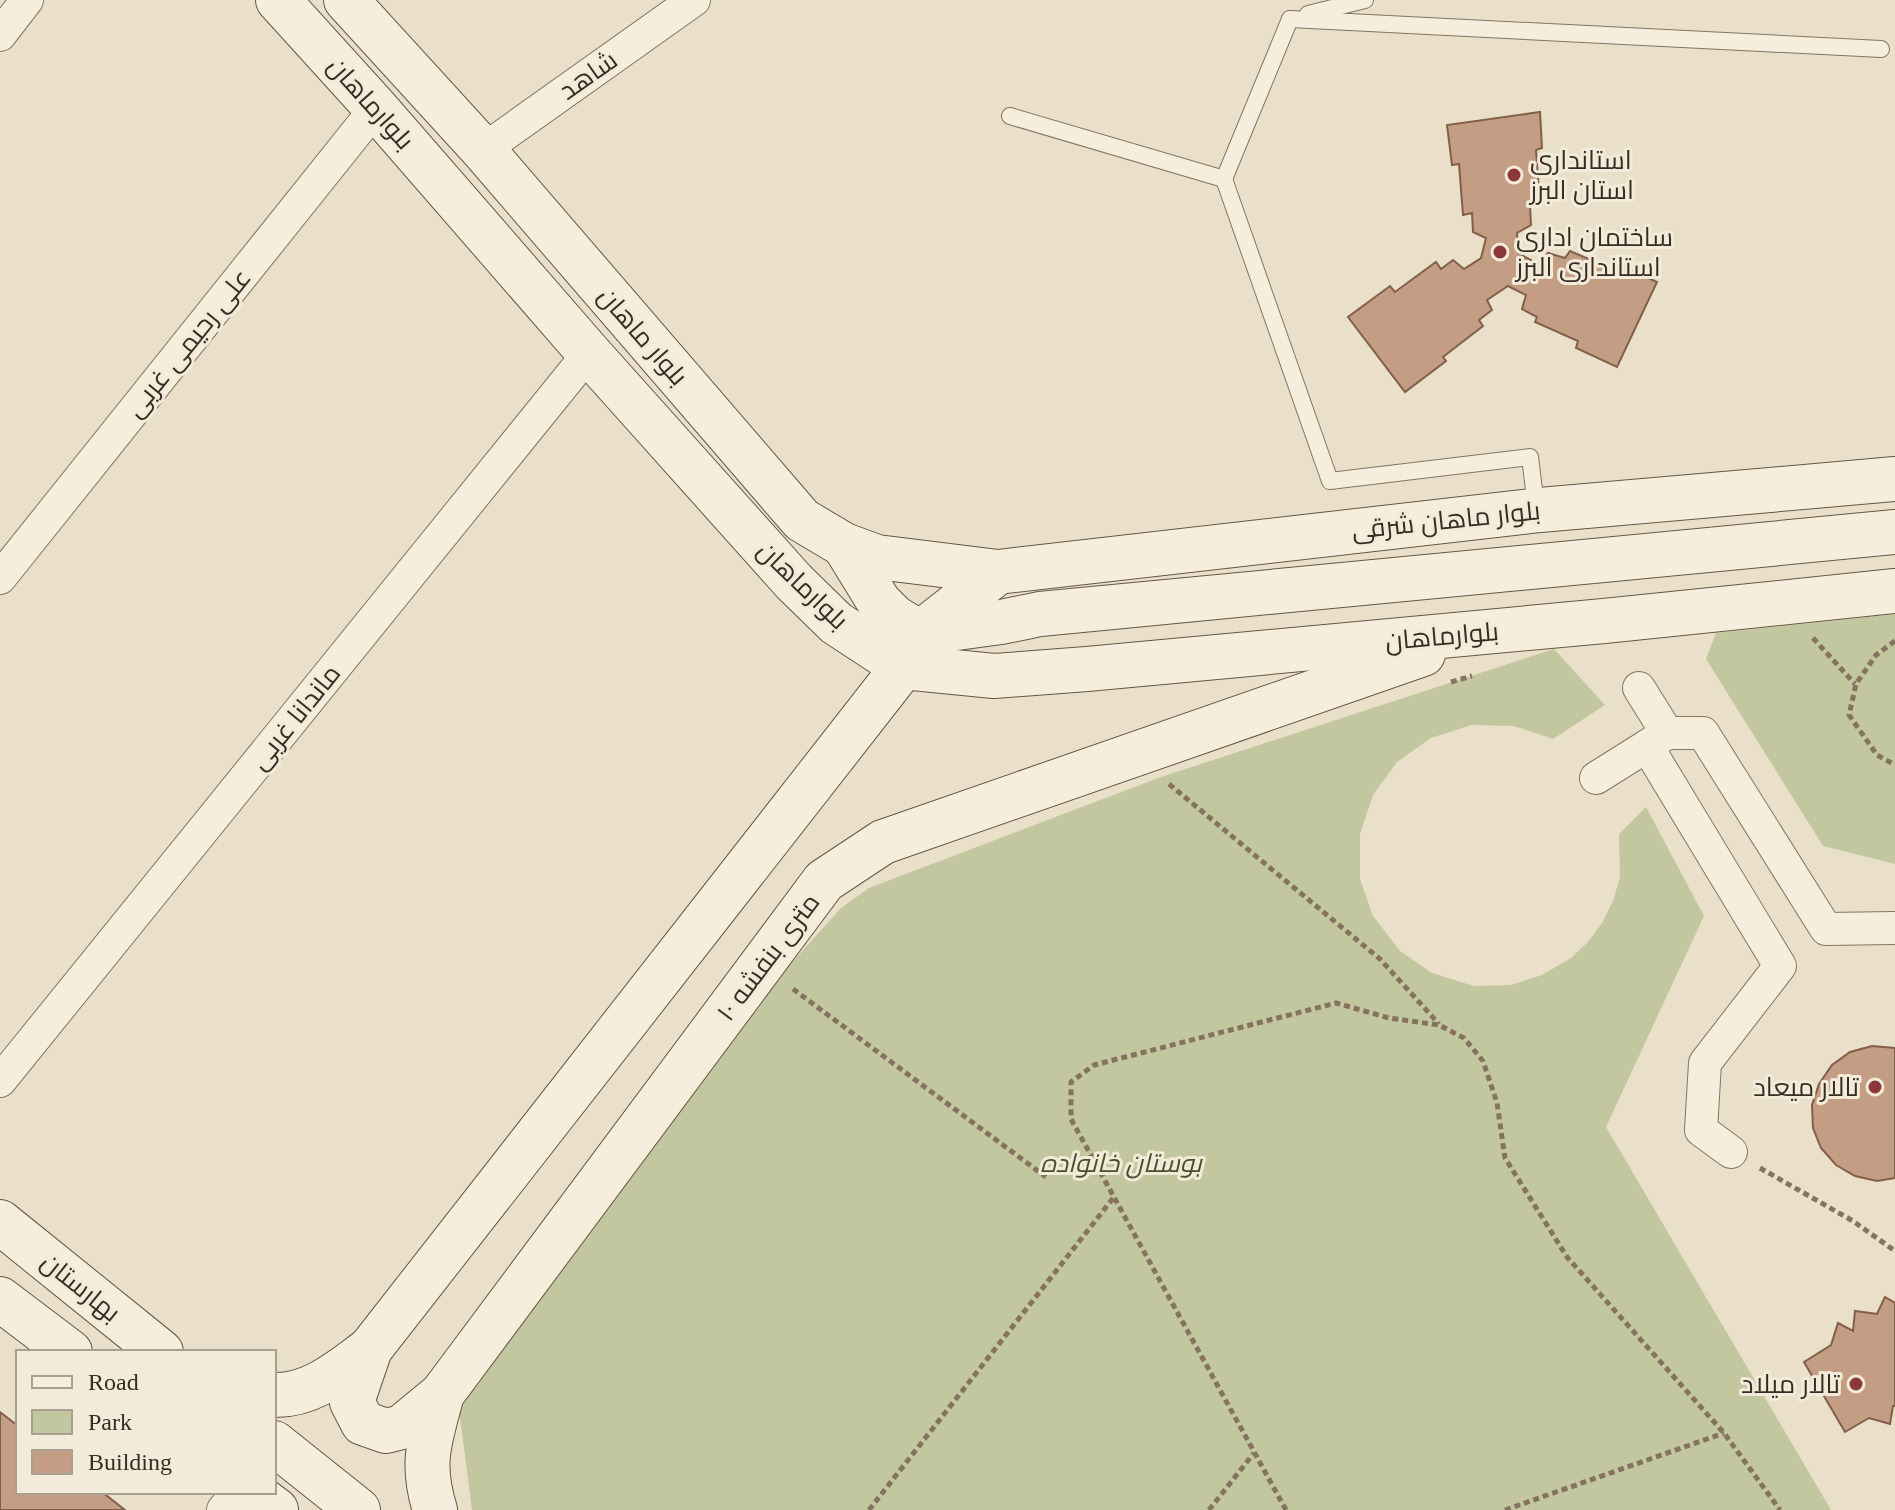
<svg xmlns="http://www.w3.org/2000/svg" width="1895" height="1510" font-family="'Times New Roman',Cairo,serif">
<rect width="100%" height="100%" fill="#eae0ca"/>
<!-- green -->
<g fill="#c3c79f">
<path d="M1895,614V864L1823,846L1706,659L1716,633Z"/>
<path d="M1554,649L1605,705L1553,739L1514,726L1472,725L1431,738L1397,762L1373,795L1360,834V879L1373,916L1400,951L1432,973L1474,986L1511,985L1542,975L1571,958L1588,942L1602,923L1613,901L1620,877L1619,834L1646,807L1704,916L1606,1127L1831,1510H472L458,1402L778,978L841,908L869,888L1161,777Z"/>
</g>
<!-- building -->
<g fill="#c49e84" stroke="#815f49" stroke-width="2">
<path d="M1540,112L1542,148L1536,150L1540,205L1530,206L1531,225L1517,233L1518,253L1538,264L1548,253L1565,258L1570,251L1614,270L1618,264L1657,282L1617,367L1576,348L1578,341L1535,322L1537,317L1522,309L1526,295L1508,286L1487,300L1492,310L1479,320L1483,326L1443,357L1446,361L1405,392L1348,317L1390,286L1395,292L1436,262L1441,269L1453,260L1464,269L1481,258L1486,238L1473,232L1472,213L1463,215L1459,164L1452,165L1447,125Z"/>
<path d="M1872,1046L1895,1048V1178L1877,1181L1855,1176L1836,1165L1821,1148L1813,1128L1812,1105L1819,1084L1832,1065L1850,1052Z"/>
<path d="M1885,1297L1895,1303V1406H1893L1890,1424L1869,1418L1845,1432L1804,1362L1831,1345L1838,1323L1853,1331L1855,1311L1877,1314Z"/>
<path d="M0,1412L18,1426V1492H102L125,1510H0Z"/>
</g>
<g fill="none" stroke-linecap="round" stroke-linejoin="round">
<defs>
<g id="lane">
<path d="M1308,14L1365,0"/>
<path d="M1290,19L1881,49"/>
<path d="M1010,116L1224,179L1330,481L1530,457L1534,490"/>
<path d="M1224,179L1290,19"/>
</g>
<g id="street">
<path d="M0,35L27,0"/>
<path d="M483,150L694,0"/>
<path d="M0,578L376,108"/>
<path d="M1639,688L1667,733L1647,746L1780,966L1705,1063L1701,1130L1731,1152"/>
<path d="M1667,733H1703L1826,929L1895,928"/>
<path d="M1596,778L1647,746"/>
<path d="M0,1081L589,353"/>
<path d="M223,1510L238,1492"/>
</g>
<g id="secondary">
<path d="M278,0L376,108L589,353L794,582L836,623L903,667L994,676L1087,669L1604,621L1895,591"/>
<path d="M346,0L483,150L802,520L844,545L877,557L998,572L1540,510L1895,479"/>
<path d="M844,545L879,602L894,617L920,633L1001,622L1040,614L1895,532"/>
<path d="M0,1222L161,1352"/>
<path d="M0,1299L70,1352"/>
<path d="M370,1349L352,1402L363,1423L386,1431L402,1427L442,1394"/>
<path d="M274,1395C312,1396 341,1370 370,1349L903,667L920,633L998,572"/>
<path d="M274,1443L358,1510"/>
<path d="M252,1492L276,1510"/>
<path d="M435,1510C420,1462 430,1440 442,1394L824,881L883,842L1423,654"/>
</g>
</defs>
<!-- lane casing -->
<use href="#lane" stroke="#857360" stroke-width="18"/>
<!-- street casing -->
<use href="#street" stroke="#857360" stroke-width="34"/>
<!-- secondary casing -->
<use href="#secondary" stroke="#675543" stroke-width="46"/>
<!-- path -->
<g stroke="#857360" stroke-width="5" stroke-dasharray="6 4" stroke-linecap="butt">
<path d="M1813,638L1855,684"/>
<path d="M1895,641L1876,655L1856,684L1849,715L1877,755L1895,765"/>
<path d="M1451,682L1472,676"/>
<path d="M1169,784L1380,959L1439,1024"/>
<path d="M793,989L1046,1177"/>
<path d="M1760,1168L1853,1221L1895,1251"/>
<path d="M869,1510L1114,1197"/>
<path d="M1209,1510L1254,1453"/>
<path d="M1286,1510L1071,1119V1082L1094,1065L1336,1003L1389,1018L1439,1025L1464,1038L1483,1061L1497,1103L1505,1158L1567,1257L1724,1433L1780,1510"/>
<path d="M1505,1510L1724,1433"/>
</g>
<!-- lane -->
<use href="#lane" stroke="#f5eedd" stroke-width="16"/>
<!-- street -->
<use href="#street" stroke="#f5eedd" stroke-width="32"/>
<!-- secondary -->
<use href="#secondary" stroke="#f5eedd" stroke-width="44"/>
</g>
<!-- markers -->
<g fill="#8d3738" stroke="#f2ebd9" stroke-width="3">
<circle cx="1514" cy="175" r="8"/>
<circle cx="1500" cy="252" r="8"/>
<circle cx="1875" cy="1087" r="8"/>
<circle cx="1856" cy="1384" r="8"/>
</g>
<g text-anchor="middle" stroke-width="6" stroke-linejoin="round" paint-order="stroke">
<!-- street labels -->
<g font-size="26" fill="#372c22" stroke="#f2ebd9">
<text transform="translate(588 75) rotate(-35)" y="9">شاهد</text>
<text transform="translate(371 103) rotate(48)" y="9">بلوارماهان</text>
<text transform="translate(643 336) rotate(49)" y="9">بلوار ماهان</text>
<text transform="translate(188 343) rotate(-51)" y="9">علی رحیمی غربی</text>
<text transform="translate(1446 520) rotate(-6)" y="9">بلوار ماهان شرقی</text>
<text transform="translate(803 585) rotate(44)" y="9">بلوارماهان</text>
<text transform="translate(1442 636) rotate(-5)" y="9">بلوارماهان</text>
<text transform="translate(295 717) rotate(-51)" y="9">ماندانا غربی</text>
<text transform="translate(768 957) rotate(-53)" y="9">۱۰ متری بنفشه</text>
<text transform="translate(81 1287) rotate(39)" y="9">بهارستان</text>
</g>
<!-- poi labels -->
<g font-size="26" fill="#372c22" stroke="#f2ebd9" text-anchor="start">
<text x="1530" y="169">استانداری<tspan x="1530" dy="30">استان البرز</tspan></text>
<text x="1516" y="246">ساختمان اداری<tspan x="1516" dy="30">استانداری البرز</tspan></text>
<text x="1859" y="1096" text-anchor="end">تالار میعاد</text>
<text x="1840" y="1393" text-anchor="end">تالار میلاد</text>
</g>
<!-- park labels -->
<g font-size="26" font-style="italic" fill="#48512b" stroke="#f2ebd9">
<text x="1121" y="1172">بوستان خانواده</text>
</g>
</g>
<!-- legend -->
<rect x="16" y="1350" width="260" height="144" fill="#f2ebd9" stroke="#a79f90" stroke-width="2"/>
<rect x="32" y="1376" width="40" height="12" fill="#f5eedd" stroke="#a79f90" stroke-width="2"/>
<text x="88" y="1390" font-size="24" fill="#372c22">Road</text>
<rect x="32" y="1410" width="40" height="24" fill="#c3c79f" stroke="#a79f90" stroke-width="2"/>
<text x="88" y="1430" font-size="24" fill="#372c22">Park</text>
<rect x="32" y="1450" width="40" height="24" fill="#c49e84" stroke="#a79f90" stroke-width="2"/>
<text x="88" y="1470" font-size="24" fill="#372c22">Building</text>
</svg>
